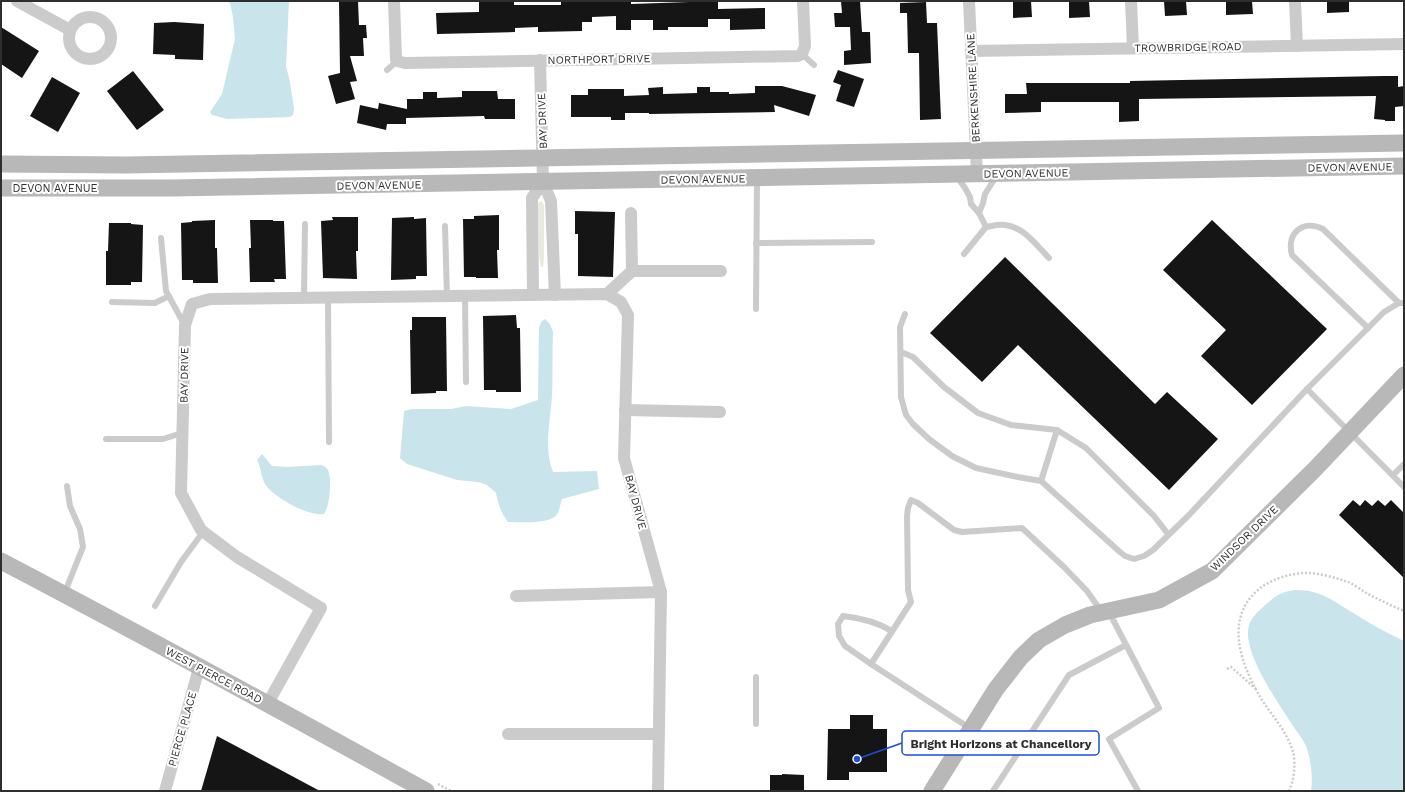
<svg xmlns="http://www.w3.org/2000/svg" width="1405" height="792" font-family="'Work Sans',sans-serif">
<rect width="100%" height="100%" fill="#fff"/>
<!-- green -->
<path fill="#e7ebdc" d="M542,201L544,205V258L543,267H541L539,256L538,205L539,202Z"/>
<!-- water -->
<g fill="#c9e4eb">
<path d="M225,1H289L286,66L290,82L294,109L293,115L290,117L227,119L212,115L210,112L222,94L235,39L233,17L230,3Z"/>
<path d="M545,319L550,324L553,332C552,353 553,374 552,394C551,421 543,446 553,472L597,471L599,489L562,499C560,504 560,510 557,514C550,525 521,522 508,522C501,513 498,504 496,493L487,485L478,482L457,480L407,464L400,458L404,411L412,409H451L466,406L511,409L538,400L539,328L541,322Z"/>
<path d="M262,454L272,466L287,467L321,465C324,466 326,467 328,470C332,478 330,506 324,514C309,517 273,497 265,484C261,477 261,467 257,460Z"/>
<path d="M1295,590C1322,590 1333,601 1355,614C1370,624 1387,633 1404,641V791H1311C1313,777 1311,760 1306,746C1303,739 1297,732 1293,726C1279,704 1241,651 1249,625C1251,619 1257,612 1262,608C1274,597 1279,592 1295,590Z"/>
</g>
<!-- building -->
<g fill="#151515">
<path d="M339,1H358L359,25H366L367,38H363L364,56H350L357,81L350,82L355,99L336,104L328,76L340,73Z"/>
<path d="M501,1H514V5H561V2L597,1H631V4L718,1V9L765,8V29L730,30V19H708V27H668V30H653V20H631V30H616V16L592,17V22H582V31L538,32V27L515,28V32L437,34L436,13L479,12V2Z"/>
<path d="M841,1H860L862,32H870L871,63L844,65V51L851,50L850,27H835L834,13H842Z"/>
<path d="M1013,1H1031L1032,17L1013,18Z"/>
<path d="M1069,1H1089L1090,17L1069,18Z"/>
<path d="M1164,1H1186L1187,15L1165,16Z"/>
<path d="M1226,1H1252L1253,14L1226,15Z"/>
<path d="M1327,1H1349V12L1327,13Z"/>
<path d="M926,2L927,23H937L941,119L920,120L919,53H908L907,13H900V3Z"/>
<path d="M174,22L204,24L203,60L175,59V55L153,54L154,23Z"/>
<path d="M1,27L39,51L22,78L1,64Z"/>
<path d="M838,70L864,79L854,107L836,101L841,85L833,82Z"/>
<path d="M133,71L164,110L137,130L107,91Z"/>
<path d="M1383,76H1398V87L1404,86V106L1395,107V121H1385V120L1374,119L1376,96L1139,99V121L1119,122V102H1041V112L1005,113V94H1027L1026,83H1130V81Z"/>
<path d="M52,77L80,93L58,132L30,116Z"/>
<path d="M755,86H782L816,95L809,116L774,105L775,112L649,114V113H625V120H611V117H571V95H588V89H624V96L649,95L648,88L663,87V94L697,93V87H710V92H729V94L755,93Z"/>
<path d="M462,91H497L498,99H515V119H485L484,116L406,118V124H387L386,130L357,123L360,105L378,109L379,103L407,109V99H423V92H437V98L462,97Z"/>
<path d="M575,211L615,212L613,277L578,276V234H575Z"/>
<path d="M499,215V250H497L498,278H476V277H464L463,219H474V216Z"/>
<path d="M332,217H358V251H356L357,279L323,278L321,221L333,220Z"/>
<path d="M414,217V219L426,218L427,276H416V279L391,280L392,218Z"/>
<path d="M215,220V248H217L218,283H193V280H182L181,223L192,222V221Z"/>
<path d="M250,220H273V221H284L286,279H274L275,282H250L249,248H251Z"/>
<path d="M1212,220L1327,329L1252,405L1201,356L1226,330L1163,270Z"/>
<path d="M109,223H131V224L143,225L142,282H131V285H106V251H108Z"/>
<path d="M1005,257L1155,404L1167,392L1218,439L1169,490L1018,345L982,382L930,333Z"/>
<path d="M516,315L517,328H520L521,392H496V390H484L483,316Z"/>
<path d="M412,317H446L447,391H436V393L411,394L410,330H412Z"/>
<path d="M1353,500L1360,506L1365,500L1372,506L1378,500L1385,506L1391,500L1404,513V578L1339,515Z"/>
<path d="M850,715H873V729H887V772H849V780H827L828,729H850Z"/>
<path d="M217,736L320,791H201Z"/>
<path d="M782,774L804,775V791H770V775H782Z"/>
</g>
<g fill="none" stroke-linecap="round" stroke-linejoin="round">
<!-- path -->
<g stroke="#cbcbcb" stroke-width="2.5" stroke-dasharray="2 2" stroke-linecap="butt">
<path d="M1227,669L1231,667L1256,689"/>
<path d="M438,784L451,791"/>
<path d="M1289,791C1294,781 1296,763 1293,752C1288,733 1273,717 1262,700C1242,667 1223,620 1258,590C1269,580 1290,573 1306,573C1318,573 1333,577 1345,581C1353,583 1361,590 1368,594C1380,600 1392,606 1404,611"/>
</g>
<!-- lane -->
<g stroke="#cbcbcb" stroke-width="6">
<path d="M802,54L814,65"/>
<path d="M387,70L397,61"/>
<path d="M957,177L965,188L970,197L971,204L979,213L986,227"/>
<path d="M979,213L983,203L985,194L997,175"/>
<path d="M445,226L447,296"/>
<path d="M161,238L166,291L184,324"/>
<path d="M756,243L872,242"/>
<path d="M964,254L986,227C992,226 999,224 1005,225C1024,227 1036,245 1049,258"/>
<path d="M465,296L466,382"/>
<path d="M328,297L329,442"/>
<path d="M304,298L305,224"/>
<path d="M112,302L155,303L169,296"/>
<path d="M756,309L757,180"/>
<path d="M905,314L900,327L901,397L906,415L913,424L929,439L952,456L976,468L1018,477L1041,481L1120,552L1125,556L1134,559L1144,556L1153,550L1189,515L1307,389L1384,312L1399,303H1404"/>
<path d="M1368,328L1292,255C1286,233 1303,219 1323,229L1399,303"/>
<path d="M901,352L913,357L944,387L978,413L1011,425L1057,430L1086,448L1154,516L1168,534"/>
<path d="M1307,389L1404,487"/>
<path d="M106,439H163L182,433"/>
<path d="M1393,475L1404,464"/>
<path d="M1041,481L1057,430"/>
<path d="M65,592L83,547L80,529L70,506L67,486"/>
<path d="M155,606L181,562L203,532"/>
<path d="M1109,612L1159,708L1109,739L1138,791"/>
<path d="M871,664L845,646L839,636L838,624L843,616C861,618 877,622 892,631"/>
<path d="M756,724V677"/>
<path d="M971,729L871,664L911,602L908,590L907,516L908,508L911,500L918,503L954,530L962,532L1022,528L1065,568L1087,591L1101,611"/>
<path d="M993,791L1069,675L1126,645"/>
</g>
<!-- street -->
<g stroke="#cbcbcb" stroke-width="12">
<path d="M17,1L70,30"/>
<path d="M394,1L396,59L397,61L405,63L798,56L802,54L805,46L803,1"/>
<path d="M969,1L977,174"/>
<path d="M1131,1L1133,48"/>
<path d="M1295,1L1297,46"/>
<circle cx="90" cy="38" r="21"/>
<path d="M971,51L1404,44"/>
<path d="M540,60L543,182L551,201L555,295"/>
<path d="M632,271H721"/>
<path d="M607,294L632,271L631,213"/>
<path d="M533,295L532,198L543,182"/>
<path d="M625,410L720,412"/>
<path d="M516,596L661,592"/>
<path d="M268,703L321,608L237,557L201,530L181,493L185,325L192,304L210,299L607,294L621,302L628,315L624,458L661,592L658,791"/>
<path d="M508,734H659"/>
<path d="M165,791L199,668"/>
</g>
<!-- secondary -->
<g stroke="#b8b8b8" stroke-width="17">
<path d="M1,164L126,165L1404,143"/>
<path d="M1,188H172L1404,166"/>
<path d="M1,561C144,636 285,713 426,791"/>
<path d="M932,791L996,689L1021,657L1039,640L1065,625L1090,615L1159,600L1212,571L1315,469L1404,375"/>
</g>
</g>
<g text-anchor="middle" stroke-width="4" stroke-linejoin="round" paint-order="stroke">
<!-- street labels -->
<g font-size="11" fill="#2e2e2e" stroke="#fff">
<text transform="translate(1188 47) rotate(-1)" y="4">TROWBRIDGE ROAD</text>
<text transform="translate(599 59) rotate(-1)" y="4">NORTHPORT DRIVE</text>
<text transform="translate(973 88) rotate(-93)" y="4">BERKENSHIRE LANE</text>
<text transform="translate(542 121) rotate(-92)" y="4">BAY DRIVE</text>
<text transform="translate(1350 167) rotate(-1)" y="4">DEVON AVENUE</text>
<text transform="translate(1026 173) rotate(-1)" y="4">DEVON AVENUE</text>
<text transform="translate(703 179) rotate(-1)" y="4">DEVON AVENUE</text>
<text transform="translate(379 185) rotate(-1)" y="4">DEVON AVENUE</text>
<text x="55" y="192">DEVON AVENUE</text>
<text transform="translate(184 375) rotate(-89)" y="4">BAY DRIVE</text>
<text transform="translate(636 502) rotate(75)" y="4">BAY DRIVE</text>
<text transform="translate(1244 538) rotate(-44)" y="4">WINDSOR DRIVE</text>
<text transform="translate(214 675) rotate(28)" y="4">WEST PIERCE ROAD</text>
<text transform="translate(182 729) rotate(-74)" y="4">PIERCE PLACE</text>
</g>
</g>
<!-- callouts -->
<path fill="none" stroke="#1d4ed8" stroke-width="1.5" d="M857 759L902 743"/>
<circle fill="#1d4ed8" stroke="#fff" stroke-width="1.5" cx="857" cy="759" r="4"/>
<rect fill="#fff" stroke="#1d4ed8" stroke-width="1.5" x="902" y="731" width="197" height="24" rx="4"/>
<g font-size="12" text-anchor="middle" font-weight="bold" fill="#2e2e2e">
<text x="1001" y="748">Bright Horizons at Chancellory</text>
</g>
<!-- border -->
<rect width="1405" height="792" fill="none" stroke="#2e2e2e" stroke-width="4"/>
</svg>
